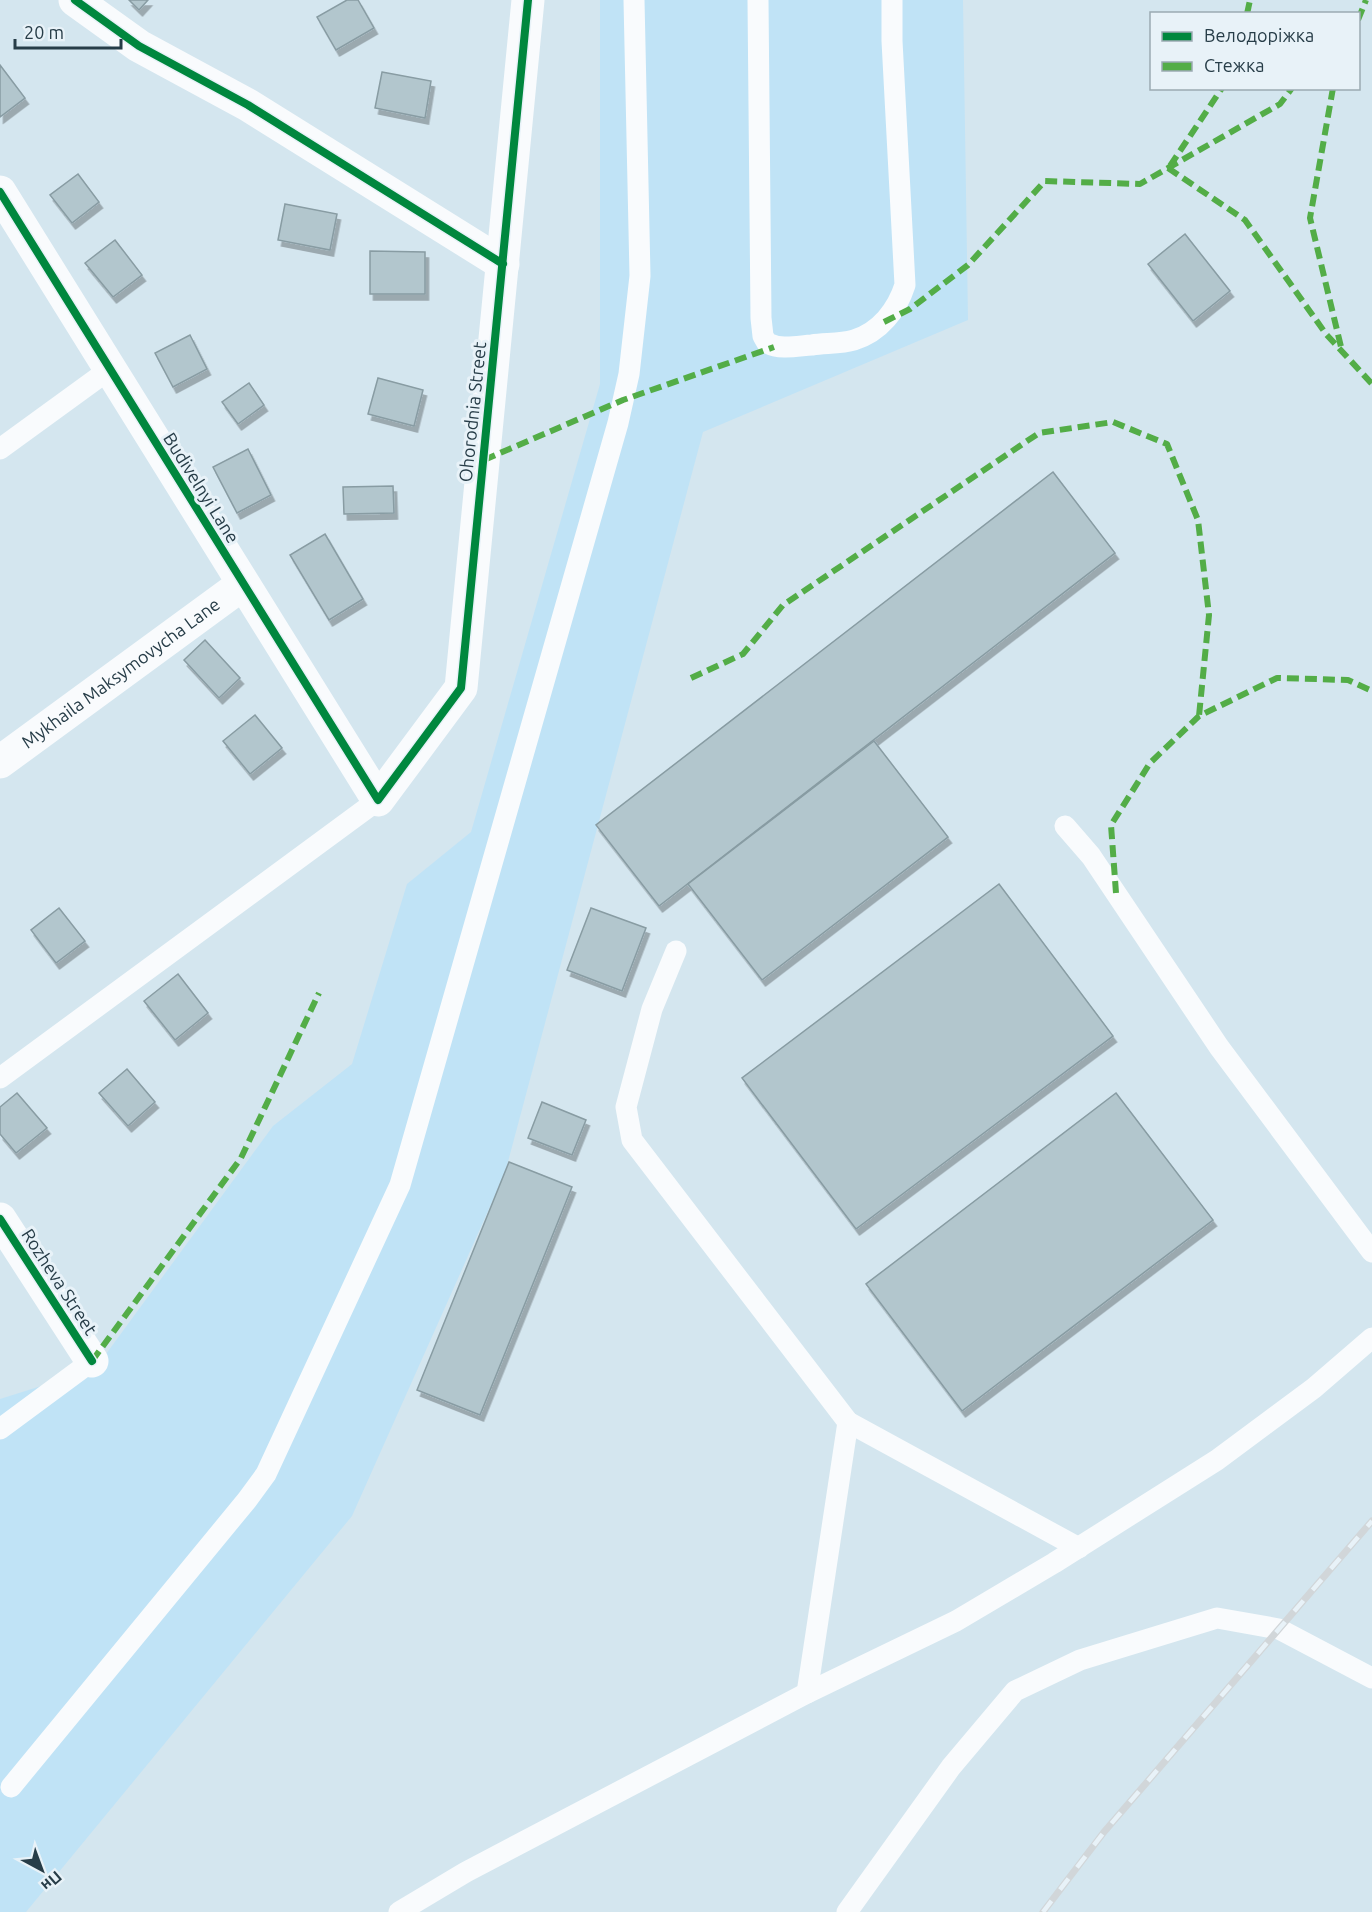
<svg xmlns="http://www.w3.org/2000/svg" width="1372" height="1912" font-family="Ubuntu,sans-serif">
<defs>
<filter id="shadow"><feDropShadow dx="3.5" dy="6" stdDeviation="0" flood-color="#0004"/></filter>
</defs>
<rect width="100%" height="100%" fill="#d4e6ef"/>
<!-- built -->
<path fill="#c0e3f6" d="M600,0H963L968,320L703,432L505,1173L352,1516L26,1912H0V1399L95,1369L273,1126L352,1064L407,884L471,832L600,384Z"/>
<!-- building -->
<g fill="#b2c6cd" stroke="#889ca3" stroke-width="1.5" filter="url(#shadow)">
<path d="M129,0H148L139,10Z"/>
<path d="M347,0H358L374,28L336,50L317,17Z"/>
<path d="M0,65L25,98L0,117Z"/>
<path d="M382,72L431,81L425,118L375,108Z"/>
<path d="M78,174L99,202L72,223L50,195Z"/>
<path d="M285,204L337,214L330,250L278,240Z"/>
<path d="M1185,234L1230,291L1193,321L1148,264Z"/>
<path d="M115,240L142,275L113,297L85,263Z"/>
<path d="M370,251L425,252V294H370Z"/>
<path d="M190,335L207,369L173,387L155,353Z"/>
<path d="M378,378L423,390L414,426L368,414Z"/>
<path d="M249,383L264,405L238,424L222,402Z"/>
<path d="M248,449L271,495L237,513L213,467Z"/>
<path d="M1053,472L1115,553L659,906L596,825Z"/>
<path d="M393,486L394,513L344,514L343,487Z"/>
<path d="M325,534L363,599L329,620L290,555Z"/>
<path d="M205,640L240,678L219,698L184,660Z"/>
<path d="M255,715L282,748L250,774L223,741Z"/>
<path d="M874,741L948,837L762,980L688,884Z"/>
<path d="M999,884L1113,1036L856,1229L742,1078Z"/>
<path d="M59,908L85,941L56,963L31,930Z"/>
<path d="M591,908L646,928L622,991L567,970Z"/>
<path d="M178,974L208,1013L175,1040L144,1001Z"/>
<path d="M127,1069L155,1102L128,1126L99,1093Z"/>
<path d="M17,1093L47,1128L16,1153L0,1134V1107Z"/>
<path d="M1116,1093L1213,1220L962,1411L866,1284Z"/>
<path d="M542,1102L586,1120L572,1155L528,1138Z"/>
<path d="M509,1162L572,1187L480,1415L417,1390Z"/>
</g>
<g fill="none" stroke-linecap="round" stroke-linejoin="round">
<!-- lane -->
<g stroke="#f9fbfd" stroke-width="21">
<path d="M758,0L761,318L763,336L767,343C781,350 797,346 812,345C825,343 841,344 854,340C880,332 897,310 905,285L892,41V0"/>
<path d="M0,449L110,369"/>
<path d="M1065,826L1091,856L1219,1047L1372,1252"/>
<path d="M676,951L652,1009L626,1107L632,1140L848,1422"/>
<path d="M0,1078L378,800"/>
<path d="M0,1429L92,1361"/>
<path d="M807,1693L848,1422L1079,1548"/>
<path d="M11,1787L247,1500L266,1474L400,1185L618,423L629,374L640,276L634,0"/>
<path d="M399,1912L466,1872L807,1693L956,1621L1054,1563L1217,1460L1314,1388L1372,1338"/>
<path d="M847,1912L951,1767L1015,1691L1080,1660L1217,1618L1279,1629L1372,1678"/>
</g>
<!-- street -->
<g stroke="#f9fbfd" stroke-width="33">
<path d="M75,0L139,46L248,105L503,264"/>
<path d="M0,192L378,800L461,688L528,0"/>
<path id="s1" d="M0,762L243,584"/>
<path d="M0,1219L92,1361"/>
</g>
<defs>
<path id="rail" d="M1043,1912L1104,1832L1372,1521"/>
</defs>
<!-- rail casing -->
<use href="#rail" stroke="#d1d6d9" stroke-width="7"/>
<!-- rail -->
<use href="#rail" stroke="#e8f2f8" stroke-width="4.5" stroke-dasharray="14" stroke-linecap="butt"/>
<!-- quiet -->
<g stroke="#53ad47" stroke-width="6" stroke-dasharray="12 6" stroke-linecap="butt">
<path d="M1247,14L1250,0"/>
<path d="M1358,20L1366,0"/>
<path d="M1333,88L1310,218L1342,351"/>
<path d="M1170,166L1222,88"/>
<path d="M1168,168L1245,220L1326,334L1372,384"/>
<path d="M884,322L910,309L968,265L1045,181L1140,184L1280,104L1292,88"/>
<path d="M484,460L623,400L774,347"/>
<path d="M691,678L743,654L783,605L1039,433L1113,422L1167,444L1198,520L1209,615L1199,716"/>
<path d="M1116,893L1111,825L1150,763L1199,716L1277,678L1348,680L1372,691"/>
<path d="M92,1361L241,1158L319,993"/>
</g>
<defs>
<g id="cycleway">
<path d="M75,0L139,46L248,105L503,264"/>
<path d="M0,192L378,800L461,688L528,0"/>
<path d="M0,1219L92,1361"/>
</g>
</defs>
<!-- cycleway casing -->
<use href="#cycleway" stroke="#e8f2f8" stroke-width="11"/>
<!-- cycleway -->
<use href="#cycleway" stroke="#00873e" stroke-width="8"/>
</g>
<g text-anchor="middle" stroke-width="6" stroke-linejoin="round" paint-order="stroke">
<!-- street labels -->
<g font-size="18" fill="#273d48" stroke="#e8f2f8">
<text transform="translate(473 412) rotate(-84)" y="6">Ohorodnia Street</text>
<text transform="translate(201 488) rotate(58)" y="6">Budivelnyi Lane</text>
<text dy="6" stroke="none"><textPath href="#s1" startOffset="150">Mykhaila Maksymovycha Lane</textPath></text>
<text transform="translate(59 1282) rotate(57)" y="6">Rozheva Street</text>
</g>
</g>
<!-- legend -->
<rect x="1150" y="12" width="210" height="78" fill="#e8f2f8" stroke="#9baab2" stroke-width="1.5"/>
<rect x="1162" y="32" width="30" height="9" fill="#00873e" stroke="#9baab2" stroke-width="1.5"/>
<text x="1204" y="42" font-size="18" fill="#273d48">Велодоріжка</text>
<rect x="1162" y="62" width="30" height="9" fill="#53ad47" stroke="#9baab2" stroke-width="1.5"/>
<text x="1204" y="72" font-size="18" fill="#273d48">Стежка</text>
<!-- north arrow -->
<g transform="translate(42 1870) rotate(139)" stroke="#e8f2f8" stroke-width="4.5" paint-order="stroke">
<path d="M0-4.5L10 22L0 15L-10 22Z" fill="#273d48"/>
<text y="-9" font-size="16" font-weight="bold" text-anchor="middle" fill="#273d48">Пн</text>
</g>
<!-- scale -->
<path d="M15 39v9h106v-9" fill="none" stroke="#273d48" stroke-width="3"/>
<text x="24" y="39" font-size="18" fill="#273d48" stroke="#e8f2f8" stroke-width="4.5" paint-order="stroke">20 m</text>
</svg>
